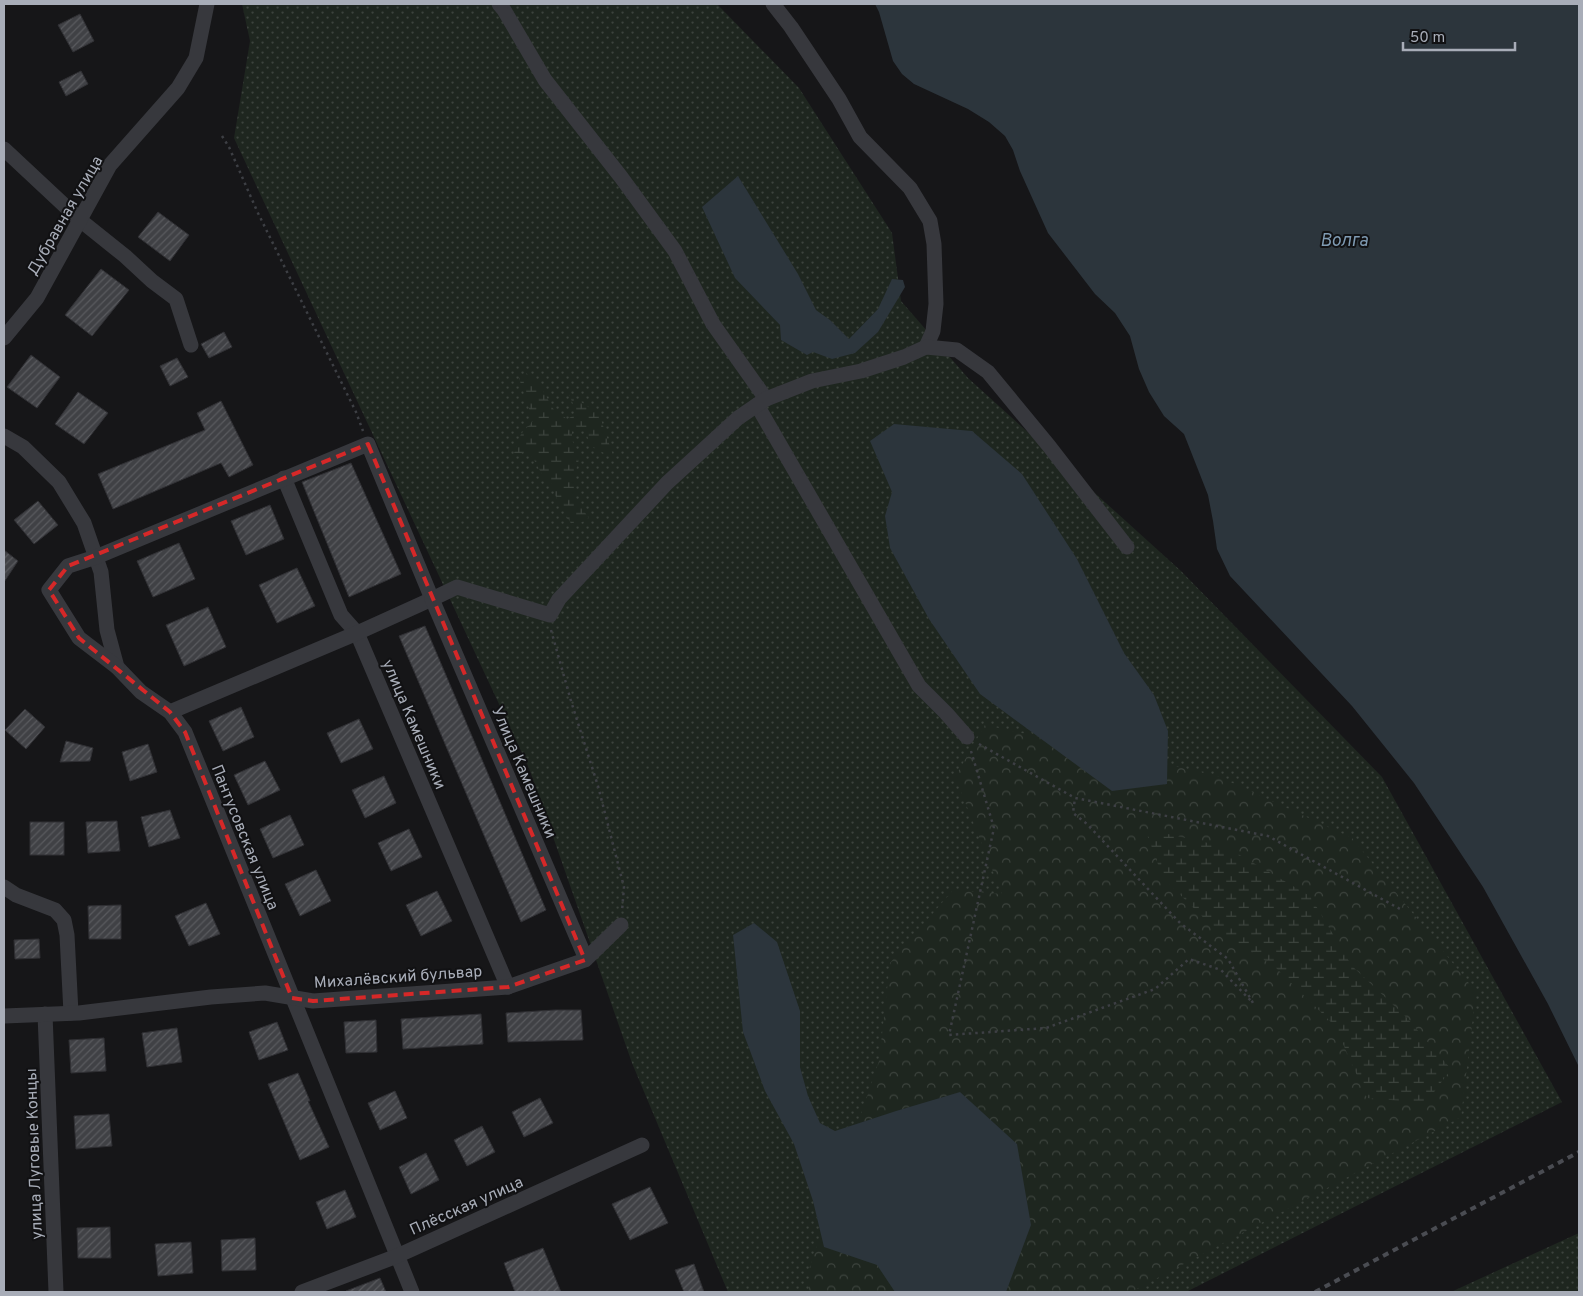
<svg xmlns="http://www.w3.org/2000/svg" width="1583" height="1296" font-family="Overpass,sans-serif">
<defs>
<pattern id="grass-dots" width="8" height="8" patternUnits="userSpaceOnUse" patternTransform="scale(1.25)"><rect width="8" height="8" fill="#1e261f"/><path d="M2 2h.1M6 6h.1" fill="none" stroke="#3c433d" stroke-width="1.8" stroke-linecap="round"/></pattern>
<pattern id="forest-crowns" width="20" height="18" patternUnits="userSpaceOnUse" patternTransform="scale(1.25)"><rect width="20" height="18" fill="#1e261f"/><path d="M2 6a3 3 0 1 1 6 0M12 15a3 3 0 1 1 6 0" fill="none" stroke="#3c433d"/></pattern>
<pattern id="wetland-marsh" width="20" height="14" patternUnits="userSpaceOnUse" patternTransform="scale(1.25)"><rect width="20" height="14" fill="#1e261f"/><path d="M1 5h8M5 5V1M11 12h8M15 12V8" fill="none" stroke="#3c433d"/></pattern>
<pattern id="building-hatch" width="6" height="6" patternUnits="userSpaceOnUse" patternTransform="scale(1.25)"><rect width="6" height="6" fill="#404145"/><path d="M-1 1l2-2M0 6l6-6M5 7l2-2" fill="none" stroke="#595a5e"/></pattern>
</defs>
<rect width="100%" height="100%" fill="#161618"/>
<!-- grass -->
<g fill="url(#grass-dots)">
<path d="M242,4H717L799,88L892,233L901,301L968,378L1181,571L1382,777L1562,1102L1186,1292H728L632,1063L529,768L234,138L250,41Z"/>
<path d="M1579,1233V1292H1451Z"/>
</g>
<!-- forest -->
<path fill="url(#forest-crowns)" d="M985,725L1215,775L1352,838L1476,992L1461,1117L1131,1292H809V1269L879,1061L890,963L953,890L1002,894L955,777Z"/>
<!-- wetland -->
<g fill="url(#wetland-marsh)">
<path d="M526,373L539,384L554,410L567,419L577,414L569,394L599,414L614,458L592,447L584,429L572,431V440L580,456L575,473L574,498L589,518L573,527L555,495V487L543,476L529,451L513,456L521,434L533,421L519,378Z"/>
<path d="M1145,829L1226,847L1310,896L1352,966L1407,1018L1451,1069L1426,1103L1367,1098L1335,1026L1275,967L1216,930L1163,878Z"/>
</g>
<!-- water -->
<g fill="#2c353c">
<path d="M875,4H1579V1067L1548,1004L1483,887L1414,783L1352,706L1230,576L1217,549L1213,521L1208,495L1184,434L1164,416L1149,392L1139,369L1130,336L1115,313L1095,294L1048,233L1020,171L1013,150L1005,136L989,122L968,109L914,84L902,74L893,61L879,12Z"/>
<path d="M738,176L798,274L816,310L830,320L849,339L878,309L892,279L903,280L905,287L878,332L855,353L832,359L813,352L807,355L781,340L780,325L735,278L702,207Z"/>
<path d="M894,424L972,431L1022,474L1077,559L1124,653L1154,695L1168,731L1167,784L1112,791L980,694L929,619L890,548L885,516L892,492L870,441Z"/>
<path d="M754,923L777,942L800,1011V1067L808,1096L820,1123L835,1131L896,1111L960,1092L1017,1144L1031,1225L1006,1292H895L877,1265L824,1247L813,1201L794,1144L765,1091L743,1032L733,935Z"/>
</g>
<!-- building -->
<g fill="url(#building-hatch)" stroke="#303034">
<path d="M80,14L94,41L73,52L58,25Z"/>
<path d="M81,71L88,84L66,96L59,82Z"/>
<path d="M158,212L189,235L170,261L138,237Z"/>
<path d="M101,269L129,290L92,336L65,315Z"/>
<path d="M224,332L232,347L209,358L201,344Z"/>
<path d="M31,355L60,377L37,408L7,387Z"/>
<path d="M177,358L188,377L170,386L160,366Z"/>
<path d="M78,392L108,413L84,444L55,424Z"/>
<path d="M221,401L253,465L229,477L221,463L113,509L98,474L205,430L197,413Z"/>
<path d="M351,463L401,574L349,597L302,482Z"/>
<path d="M38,501L58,525L34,544L14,520Z"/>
<path d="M270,505L284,539L246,555L231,521Z"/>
<path d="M179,543L195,579L153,597L137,561Z"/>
<path d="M4,550L18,561L4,582Z"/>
<path d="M297,568L315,606L277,623L259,585Z"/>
<path d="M208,607L226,647L184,666L166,625Z"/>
<path d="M425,626L546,910L521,922L399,636Z"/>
<path d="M241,707L254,737L223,751L209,721Z"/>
<path d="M25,709L45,727L26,749L5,730Z"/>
<path d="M359,719L373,749L341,763L327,733Z"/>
<path d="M66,741L93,748L90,761L60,762Z"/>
<path d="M148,744L157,772L130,781L122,752Z"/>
<path d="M265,761L280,790L248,805L234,775Z"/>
<path d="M384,776L396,803L365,818L352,790Z"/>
<path d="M170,810L180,838L149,847L141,817Z"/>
<path d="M290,815L304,845L273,858L260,829Z"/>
<path d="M117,821L120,851L88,853L86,822Z"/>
<rect x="30" y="822" width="34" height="33"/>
<path d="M409,829L422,857L391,871L378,843Z"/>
<path d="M316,870L331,901L300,916L285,884Z"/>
<path d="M437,891L452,921L421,936L406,905Z"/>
<path d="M206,903L220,934L189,946L175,916Z"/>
<path d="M121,905V939H89L88,906Z"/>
<path d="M39,939L40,958L15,959L14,940Z"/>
<path d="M555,1010H581L583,1040L508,1042L506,1013Z"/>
<path d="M481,1014L483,1044L403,1049L401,1019Z"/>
<path d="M376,1020L377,1052L346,1053L344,1022Z"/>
<path d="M277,1022L288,1050L259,1060L249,1032Z"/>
<path d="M177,1028L182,1062L147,1067L142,1033Z"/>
<path d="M104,1038L106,1071L71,1073L69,1040Z"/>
<path d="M298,1073L310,1101H308L329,1147L300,1160L268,1084Z"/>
<path d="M395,1091L407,1118L380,1130L368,1103Z"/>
<path d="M540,1098L553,1123L524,1137L512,1112Z"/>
<path d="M109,1114L112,1146L76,1149L74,1116Z"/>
<path d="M482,1126L495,1152L467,1166L454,1140Z"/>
<path d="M426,1153L439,1180L411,1194L399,1167Z"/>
<path d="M650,1187L668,1223L630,1240L612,1204Z"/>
<path d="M345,1190L356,1217L327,1229L316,1202Z"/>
<path d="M110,1227L111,1258H78L77,1228Z"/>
<path d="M255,1238L256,1270L222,1271L221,1240Z"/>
<path d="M191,1242L193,1273L158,1276L155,1244Z"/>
<path d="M543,1248L561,1292H515L504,1263Z"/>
<path d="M694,1264L704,1292H684L675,1270Z"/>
<path d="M380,1278L386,1292H346V1291Z"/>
</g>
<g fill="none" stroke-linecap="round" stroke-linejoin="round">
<!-- path -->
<g stroke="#3d3f44" stroke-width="2.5" stroke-dasharray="2.5 4" stroke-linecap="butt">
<path d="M222,136L229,147L257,211L356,412L363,431"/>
<path d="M551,630L571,701L598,786L617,860L624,887L622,911"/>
<path d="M979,744L1075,798L1268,836L1400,909"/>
<path d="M971,751L994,828L949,1035L1046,1028L1155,989L1189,959L1221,970L1253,1003L1228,959L1180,923L1087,824L1073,813L1075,798"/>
</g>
<!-- minor -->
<g stroke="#37383d" stroke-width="15">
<path d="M499,4L504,10L545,80L621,177L675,251L713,324L766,399"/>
<path d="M773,4L791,27L839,99L860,137L910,188L930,221L934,244L936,304L933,331L926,347"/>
<path d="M4,149L80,220L125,256L152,281L176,299L191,345"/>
<path d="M4,338L37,298L110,165L178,88L196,58L207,4"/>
<path d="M757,405L919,686L946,713L967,737"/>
<path d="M4,436L23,447L59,482L84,523L101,572L107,630L117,667L141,692L170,712L185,732L412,1292"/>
<path d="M284,478L341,615L357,633L508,987"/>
<path d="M117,667L79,638L49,590L68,566L96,557L368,444L432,599L357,633L170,712"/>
<path d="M4,887L16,895L55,910L64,920L67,935L71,1013"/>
<path d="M586,959L432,599L457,587L550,615L559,599L667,483L738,418L757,405L766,399L812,381L861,371L904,357L926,347L957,350L988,372L1049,446L1127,547"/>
<path d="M45,1014L56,1292"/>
<path d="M4,1016L79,1013L211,997L265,993L313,1001L508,987L585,960L621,925"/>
<path d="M302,1292L397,1256L642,1145"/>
</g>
<!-- rail -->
<path stroke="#4a4c52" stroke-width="4" stroke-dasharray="6 5" stroke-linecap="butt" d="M1315,1292L1579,1152"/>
</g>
<!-- marked area -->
<path fill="none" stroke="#d62828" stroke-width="4" stroke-dasharray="10 6" stroke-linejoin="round" d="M368,444L585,960L508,987L313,1001L292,998L185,732L170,712L79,638L49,590L68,566Z"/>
<g text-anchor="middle" stroke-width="4" stroke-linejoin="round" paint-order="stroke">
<!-- street labels -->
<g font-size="16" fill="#a8adb8" stroke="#111113">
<text transform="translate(64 215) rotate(-60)" y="6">Дубравная улица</text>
<text transform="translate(415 724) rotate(67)" y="6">улица Камешники</text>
<text transform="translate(525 772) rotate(67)" y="6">Улица Камешники</text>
<text transform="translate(246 837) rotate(68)" y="6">Пантусовская улица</text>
<text transform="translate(398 976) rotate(-4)" y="6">Михалёвский бульвар</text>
<text transform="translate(33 1154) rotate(-92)" y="6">улица Луговые Концы</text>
<text transform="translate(466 1205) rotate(-24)" y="6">Плёсская улица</text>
</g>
<!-- water labels -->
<g font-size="18" font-style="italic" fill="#7f9bb3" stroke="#111113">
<text x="1344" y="246">Волга</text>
</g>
</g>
<!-- border -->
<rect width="1583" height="1296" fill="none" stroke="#a8adb8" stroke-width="10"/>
<!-- scale -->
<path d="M1403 42v8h112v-8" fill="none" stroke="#a8adb8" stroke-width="2.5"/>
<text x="1410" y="42" font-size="15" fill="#a8adb8" stroke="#111113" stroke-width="4" paint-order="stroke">50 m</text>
</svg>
